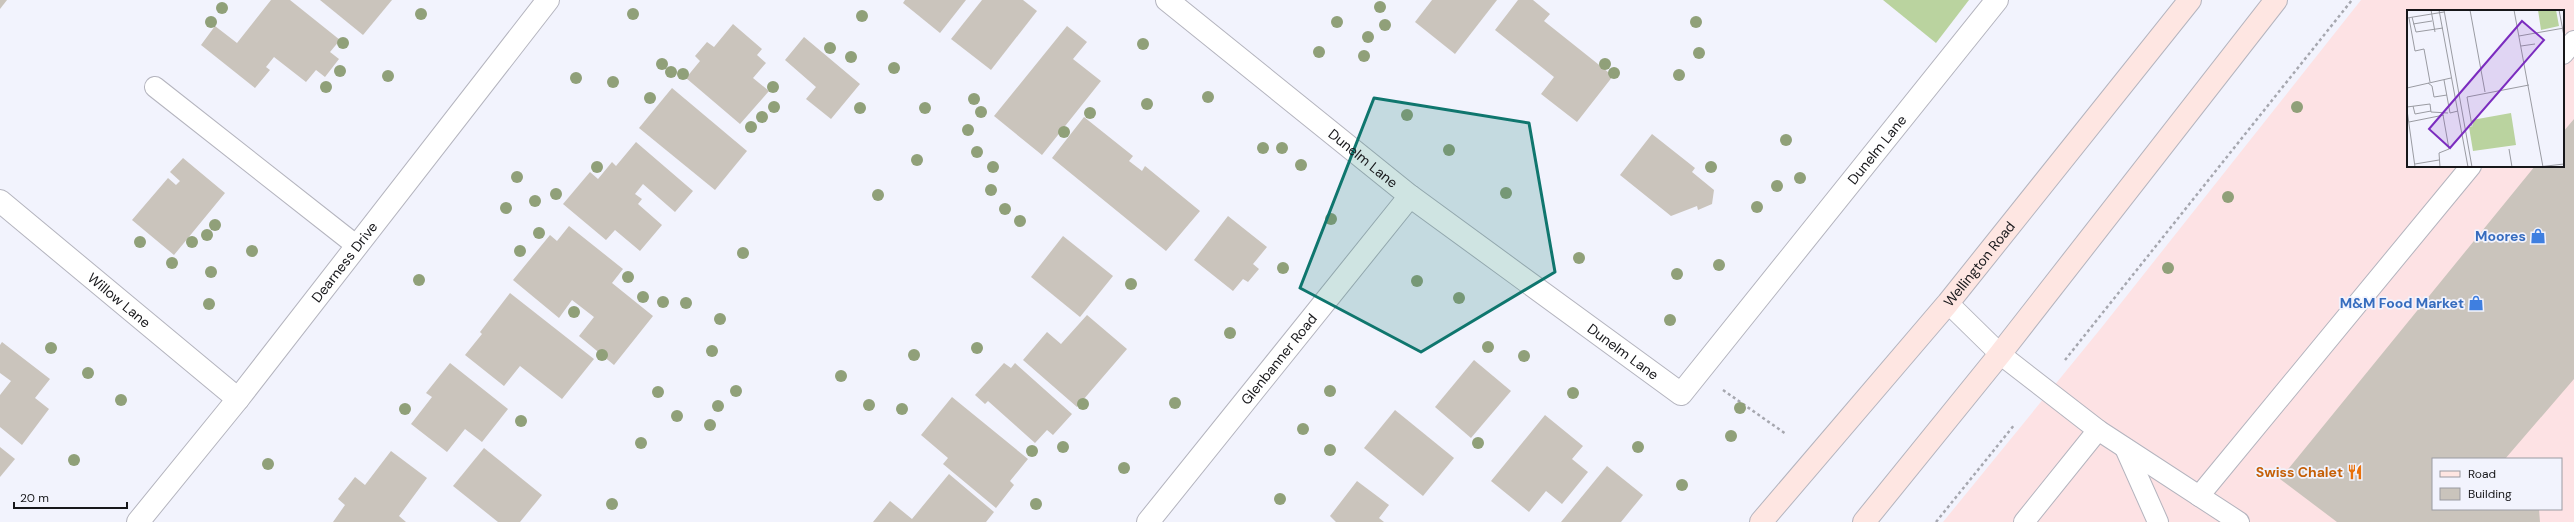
<svg xmlns="http://www.w3.org/2000/svg" width="2574" height="522" font-family="'DM Sans',sans-serif">
<rect width="100%" height="100%" fill="#f2f3fd"/>
<!-- commercial -->
<path fill="#fde2e4" fill-rule="evenodd" d="M2361,0H2574V522H1943L2102,327ZM2408,11H2563V166H2408ZM2433,459H2561V509H2433Z"/>
<!-- green -->
<path fill="#bad39f" d="M1883,0H1969L1936,43Z"/>
<!-- building -->
<g fill="#cac4bc">
<path d="M0,0H7L0,9Z"/>
<path d="M271,0H290L340,40L330,52L339,59L325,77L316,70L306,82L274,57L266,67L270,70L255,88L201,45L215,26L237,43Z"/>
<path d="M320,0H392L363,35Z"/>
<path d="M905,0H966L940,33L903,3Z"/>
<path d="M982,0H1023L1037,11L991,70L951,39Z"/>
<path d="M1432,0H1497L1455,54L1415,22Z"/>
<path d="M1518,0H1533L1550,14L1544,21L1613,76L1577,122L1541,94L1554,77L1495,30Z"/>
<path d="M733,24L762,49L757,55L766,63L753,78L769,91L740,124L686,78L700,61L695,56L707,42L714,47Z"/>
<path d="M1067,26L1087,42L1073,59L1101,81L1042,155L994,116Z"/>
<path d="M804,37L860,84L831,119L806,99L816,87L785,60Z"/>
<path d="M672,88L747,151L715,190L639,128Z"/>
<path d="M1084,117L1133,156L1129,161L1142,171L1145,166L1200,211L1166,251L1052,158Z"/>
<path d="M2574,119V379L2505,459H2433V509H2539L2540,522H2337L2280,479L2535,166H2563V132Z"/>
<path d="M1652,134L1695,168L1692,172L1714,190L1712,204L1698,210L1697,206L1671,216L1620,175Z"/>
<path d="M636,142L693,191L675,212L643,184L635,194L642,199L638,204L662,225L640,251L615,230L606,240L563,204L590,172L598,179L612,162L616,166Z"/>
<path d="M183,158L225,193L174,255L132,220L168,178L176,185L180,181L170,172Z"/>
<path d="M1228,216L1267,247L1253,264L1259,269L1248,282L1243,279L1233,291L1194,260Z"/>
<path d="M569,226L623,269L612,283L653,316L614,365L579,336L594,317L572,300L559,318L513,280L550,235L557,241Z"/>
<path d="M1063,236L1113,276L1080,317L1031,277Z"/>
<path d="M510,293L594,359L562,399L520,366L504,386L465,355L482,334L480,332Z"/>
<path d="M1087,315L1127,349L1077,407L1023,360L1047,332L1061,344Z"/>
<path d="M2,342L50,379L35,398L49,409L22,445L0,427V395L11,381L0,373V345Z"/>
<path d="M1474,360L1511,391L1471,438L1435,407Z"/>
<path d="M450,363L508,409L482,442L465,429L447,452L411,424L432,397L426,393Z"/>
<path d="M1004,363L1011,368L1015,363L1072,414L1053,435L1047,430L1035,443L988,401L985,404L975,395Z"/>
<path d="M952,397L1028,459L1010,481L1014,485L996,508L943,464L948,458L921,435Z"/>
<path d="M1395,410L1454,458L1423,496L1364,448Z"/>
<path d="M1545,415L1583,446L1572,459L1588,472L1562,504L1546,491L1529,512L1491,481Z"/>
<path d="M0,447L15,459L0,477Z"/>
<path d="M484,448L542,495L520,522H498L453,486Z"/>
<path d="M391,451L427,478L399,516L406,522H333L345,505L338,499L355,477L365,485Z"/>
<path d="M1607,466L1643,495L1621,522H1561Z"/>
<path d="M949,474L994,512L986,522H873L890,501L912,519Z"/>
<path d="M1357,481L1389,505L1379,518L1384,522H1336L1330,516Z"/>
</g>
<g fill="none" stroke-linecap="round" stroke-linejoin="round">
<defs>
<g id="service">
<path d="M2563,54L2574,41"/>
<path d="M155,87L357,246"/>
<path d="M1948,303L2000,354L2098,430L2024,522"/>
<path d="M2098,430L2239,522"/>
<path d="M2125,448L2158,522"/>
<path d="M2199,496L2471,166"/>
</g>
<g id="minor">
<path id="s1" d="M1167,0L1410,196L1681,394L1997,0"/>
<path id="s2" d="M1148,522L1410,196"/>
</g>
<g id="tertiary">
<path id="s3" d="M0,201L238,399"/>
<path id="s4" d="M138,522L238,399L548,0"/>
</g>
<g id="secondary">
<path id="s5" d="M1761,522L1948,303L2190,0"/>
<path d="M1864,522L2000,354L2276,0"/>
</g>
</defs>
<!-- service casing -->
<use href="#service" stroke="#b4b4be" stroke-width="22"/>
<!-- minor casing -->
<use href="#minor" stroke="#b4b4be" stroke-width="24"/>
<!-- tertiary casing -->
<use href="#tertiary" stroke="#b4b4be" stroke-width="24"/>
<!-- secondary casing -->
<use href="#secondary" stroke="#b4b4be" stroke-width="24"/>
<!-- path -->
<g stroke="#a6a7af" stroke-width="2.5" stroke-dasharray="3 3" stroke-linecap="butt">
<path d="M2065,360L2352,0"/>
<path d="M1723,390L1786,434"/>
<path d="M1936,522L2015,424"/>
</g>
<!-- service -->
<use href="#service" stroke="#fff" stroke-width="20"/>
<!-- minor -->
<use href="#minor" stroke="#fff" stroke-width="22"/>
<!-- tertiary -->
<use href="#tertiary" stroke="#fff" stroke-width="22"/>
<!-- secondary -->
<use href="#secondary" stroke="#fee6e2" stroke-width="22"/>
</g>
<!-- trees -->
<g fill="#90a079">
<circle cx="1380" cy="7" r="6"/>
<circle cx="222" cy="8" r="6"/>
<circle cx="421" cy="14" r="6"/>
<circle cx="633" cy="14" r="6"/>
<circle cx="862" cy="16" r="6"/>
<circle cx="211" cy="22" r="6"/>
<circle cx="1337" cy="22" r="6"/>
<circle cx="1696" cy="22" r="6"/>
<circle cx="1385" cy="25" r="6"/>
<circle cx="1368" cy="37" r="6"/>
<circle cx="343" cy="43" r="6"/>
<circle cx="1143" cy="44" r="6"/>
<circle cx="830" cy="48" r="6"/>
<circle cx="1319" cy="52" r="6"/>
<circle cx="1699" cy="53" r="6"/>
<circle cx="1364" cy="56" r="6"/>
<circle cx="851" cy="57" r="6"/>
<circle cx="662" cy="64" r="6"/>
<circle cx="1605" cy="64" r="6"/>
<circle cx="894" cy="68" r="6"/>
<circle cx="340" cy="71" r="6"/>
<circle cx="671" cy="72" r="6"/>
<circle cx="1614" cy="73" r="6"/>
<circle cx="683" cy="74" r="6"/>
<circle cx="1679" cy="75" r="6"/>
<circle cx="388" cy="76" r="6"/>
<circle cx="576" cy="78" r="6"/>
<circle cx="613" cy="82" r="6"/>
<circle cx="326" cy="87" r="6"/>
<circle cx="773" cy="87" r="6"/>
<circle cx="1208" cy="97" r="6"/>
<circle cx="650" cy="98" r="6"/>
<circle cx="974" cy="99" r="6"/>
<circle cx="1147" cy="104" r="6"/>
<circle cx="774" cy="107" r="6"/>
<circle cx="2297" cy="107" r="6"/>
<circle cx="860" cy="108" r="6"/>
<circle cx="925" cy="108" r="6"/>
<circle cx="981" cy="112" r="6"/>
<circle cx="1090" cy="113" r="6"/>
<circle cx="1407" cy="115" r="6"/>
<circle cx="762" cy="117" r="6"/>
<circle cx="751" cy="127" r="6"/>
<circle cx="968" cy="130" r="6"/>
<circle cx="1064" cy="132" r="6"/>
<circle cx="1786" cy="140" r="6"/>
<circle cx="1263" cy="148" r="6"/>
<circle cx="1282" cy="148" r="6"/>
<circle cx="1449" cy="150" r="6"/>
<circle cx="977" cy="152" r="6"/>
<circle cx="917" cy="160" r="6"/>
<circle cx="1301" cy="165" r="6"/>
<circle cx="597" cy="167" r="6"/>
<circle cx="993" cy="167" r="6"/>
<circle cx="1711" cy="167" r="6"/>
<circle cx="517" cy="177" r="6"/>
<circle cx="1800" cy="178" r="6"/>
<circle cx="1777" cy="186" r="6"/>
<circle cx="991" cy="190" r="6"/>
<circle cx="1506" cy="193" r="6"/>
<circle cx="556" cy="194" r="6"/>
<circle cx="878" cy="195" r="6"/>
<circle cx="2228" cy="197" r="6"/>
<circle cx="535" cy="201" r="6"/>
<circle cx="1757" cy="207" r="6"/>
<circle cx="506" cy="208" r="6"/>
<circle cx="1005" cy="209" r="6"/>
<circle cx="1331" cy="219" r="6"/>
<circle cx="1020" cy="221" r="6"/>
<circle cx="215" cy="225" r="6"/>
<circle cx="539" cy="233" r="6"/>
<circle cx="207" cy="235" r="6"/>
<circle cx="140" cy="242" r="6"/>
<circle cx="192" cy="242" r="6"/>
<circle cx="252" cy="251" r="6"/>
<circle cx="520" cy="251" r="6"/>
<circle cx="743" cy="253" r="6"/>
<circle cx="1579" cy="258" r="6"/>
<circle cx="172" cy="263" r="6"/>
<circle cx="1719" cy="265" r="6"/>
<circle cx="1283" cy="268" r="6"/>
<circle cx="2168" cy="268" r="6"/>
<circle cx="211" cy="272" r="6"/>
<circle cx="1677" cy="274" r="6"/>
<circle cx="628" cy="277" r="6"/>
<circle cx="419" cy="280" r="6"/>
<circle cx="1417" cy="281" r="6"/>
<circle cx="1131" cy="284" r="6"/>
<circle cx="643" cy="297" r="6"/>
<circle cx="1459" cy="298" r="6"/>
<circle cx="663" cy="302" r="6"/>
<circle cx="686" cy="303" r="6"/>
<circle cx="209" cy="304" r="6"/>
<circle cx="574" cy="312" r="6"/>
<circle cx="720" cy="319" r="6"/>
<circle cx="1670" cy="320" r="6"/>
<circle cx="1230" cy="333" r="6"/>
<circle cx="1488" cy="347" r="6"/>
<circle cx="51" cy="348" r="6"/>
<circle cx="977" cy="348" r="6"/>
<circle cx="712" cy="351" r="6"/>
<circle cx="602" cy="355" r="6"/>
<circle cx="914" cy="355" r="6"/>
<circle cx="1524" cy="356" r="6"/>
<circle cx="88" cy="373" r="6"/>
<circle cx="841" cy="376" r="6"/>
<circle cx="736" cy="391" r="6"/>
<circle cx="1330" cy="391" r="6"/>
<circle cx="658" cy="392" r="6"/>
<circle cx="1573" cy="393" r="6"/>
<circle cx="121" cy="400" r="6"/>
<circle cx="1175" cy="403" r="6"/>
<circle cx="1083" cy="404" r="6"/>
<circle cx="869" cy="405" r="6"/>
<circle cx="718" cy="406" r="6"/>
<circle cx="1740" cy="408" r="6"/>
<circle cx="405" cy="409" r="6"/>
<circle cx="902" cy="409" r="6"/>
<circle cx="677" cy="416" r="6"/>
<circle cx="521" cy="421" r="6"/>
<circle cx="710" cy="425" r="6"/>
<circle cx="1303" cy="429" r="6"/>
<circle cx="1731" cy="436" r="6"/>
<circle cx="641" cy="443" r="6"/>
<circle cx="1478" cy="443" r="6"/>
<circle cx="1063" cy="447" r="6"/>
<circle cx="1638" cy="447" r="6"/>
<circle cx="1330" cy="450" r="6"/>
<circle cx="1032" cy="451" r="6"/>
<circle cx="74" cy="460" r="6"/>
<circle cx="268" cy="464" r="6"/>
<circle cx="1124" cy="468" r="6"/>
<circle cx="1682" cy="485" r="6"/>
<circle cx="1280" cy="499" r="6"/>
<circle cx="612" cy="504" r="6"/>
<circle cx="1036" cy="504" r="6"/>
</g>
<!-- marked area -->
<path fill="#0f766e" fill-opacity="0.2" stroke="#0f766e" stroke-width="3" stroke-linejoin="round" d="M1374,98L1529,123L1555,272L1421,352L1300,288Z"/>
<!-- icons -->
<defs>
<symbol id="shop-bare" viewBox="-9 -9 18 18"><path d="M-5-2.5h2.3a2.7 3.5 0 0 1 5.4 0H5L5.5 6h-11ZM-1.5-2.5h3a1.5 2.3 0 0 0-3 0Z" fill="#3f7fe0" stroke="#f2f3fd" stroke-width="2.5" paint-order="stroke"/></symbol>
<symbol id="restaurant-bare" viewBox="-9 -9 18 18"><path d="M-5-6h1v4h1v-4h1v4h1v-4h1v5L-1.5 .5V6h-2V.5L-5-1ZM5-6V6H3V1.5H1.5Q1.5-4 5-6Z" fill="#e8710a" stroke="#f2f3fd" stroke-width="2.5" paint-order="stroke"/></symbol>
</defs>
<g fill-rule="evenodd">
<use href="#shop-bare" x="2527" y="225" width="22" height="22"/>
<use href="#shop-bare" x="2465" y="292" width="22" height="22"/>
<use href="#restaurant-bare" x="2344" y="461" width="22" height="22"/>
</g>
<g text-anchor="middle" stroke-width="3.5" stroke-linejoin="round" paint-order="stroke">
<!-- street labels -->
<g font-size="14" fill="#17171a" stroke="#f2f3fd">
<text dy="5" stroke="none"><textPath href="#s1" startOffset="961">Dunelm Lane</textPath></text>
<text dy="5" stroke="none"><textPath href="#s1" startOffset="252">Dunelm Lane</textPath></text>
<text dy="5" stroke="none"><textPath href="#s4" startOffset="332">Dearness Drive</textPath></text>
<text dy="5" stroke="none"><textPath href="#s5" startOffset="338">Wellington Road</textPath></text>
<text dy="5" stroke="none"><textPath href="#s3" startOffset="155">Willow Lane</textPath></text>
<text dy="5" stroke="none"><textPath href="#s1" startOffset="576">Dunelm Lane</textPath></text>
<text dy="5" stroke="none"><textPath href="#s2" startOffset="209">Glenbanner Road</textPath></text>
</g>
<!-- shop labels -->
<g font-size="14" font-weight="bold" fill="#366cbe" stroke="#f2f3fd" text-anchor="end">
<text x="2526" y="241">Moores</text>
<text x="2464" y="308">M&amp;M Food Market</text>
</g>
<!-- food labels -->
<g font-size="14" font-weight="bold" fill="#c56008" stroke="#f2f3fd" text-anchor="end">
<text x="2343" y="477">Swiss Chalet</text>
</g>
</g>
<!-- overview -->
<g transform="translate(2407 10)">
<rect width="157" height="157" fill="#f2f3fd"/>
<path d="M131,0H149L152,16L134,20ZM104,103L109,135L66,141L62,117L66,116L65,110Z" fill="#bad39f"/>
<path fill="none" stroke="#9a9ba2" stroke-width="1" d="M24,0L28,22M32,0L61,157M37,0L65,157M63,0L78,82M107,0L136,157M152,0L157,26M5,7L9,22L36,18M0,8L37,2M2,8L8,41L17,39L23,72M6,14L25,11M112,26L157,18M114,36L128,34M37,70L43,103L51,101M21,73L25,76L27,87L40,85M0,78L44,68M6,96L8,104L24,101M0,97L23,94L24,102L41,103M0,100L8,157M2,112L37,105M65,116L60,87L122,75M102,139L105,157M8,154L32,150M33,157L32,143L42,139L36,105M131,157L157,154"/>
<path fill="#7b2cbf" fill-opacity="0.15" stroke="#7b2cbf" stroke-width="2" d="M115,11L137,30L43,138L22,119Z"/>
<rect width="157" height="157" fill="none" stroke="#17171a" stroke-width="2"/>
</g>
<!-- legend -->
<rect x="2432" y="458" width="130" height="52" fill="#f2f3fd" stroke="#9a9ba2"/>
<rect x="2440" y="471" width="20" height="6" fill="#fee6e2" stroke="#9a9ba2"/>
<text x="2468" y="478" font-size="12" fill="#17171a">Road</text>
<rect x="2440" y="488" width="20" height="12" fill="#cac4bc" stroke="#9a9ba2"/>
<text x="2468" y="498" font-size="12" fill="#17171a">Building</text>
<!-- scale -->
<path d="M14 502v6h113v-6" fill="none" stroke="#17171a" stroke-width="2"/>
<text x="20" y="502" font-size="12" fill="#17171a" stroke="#f2f3fd" stroke-width="3" paint-order="stroke">20 m</text>
</svg>
